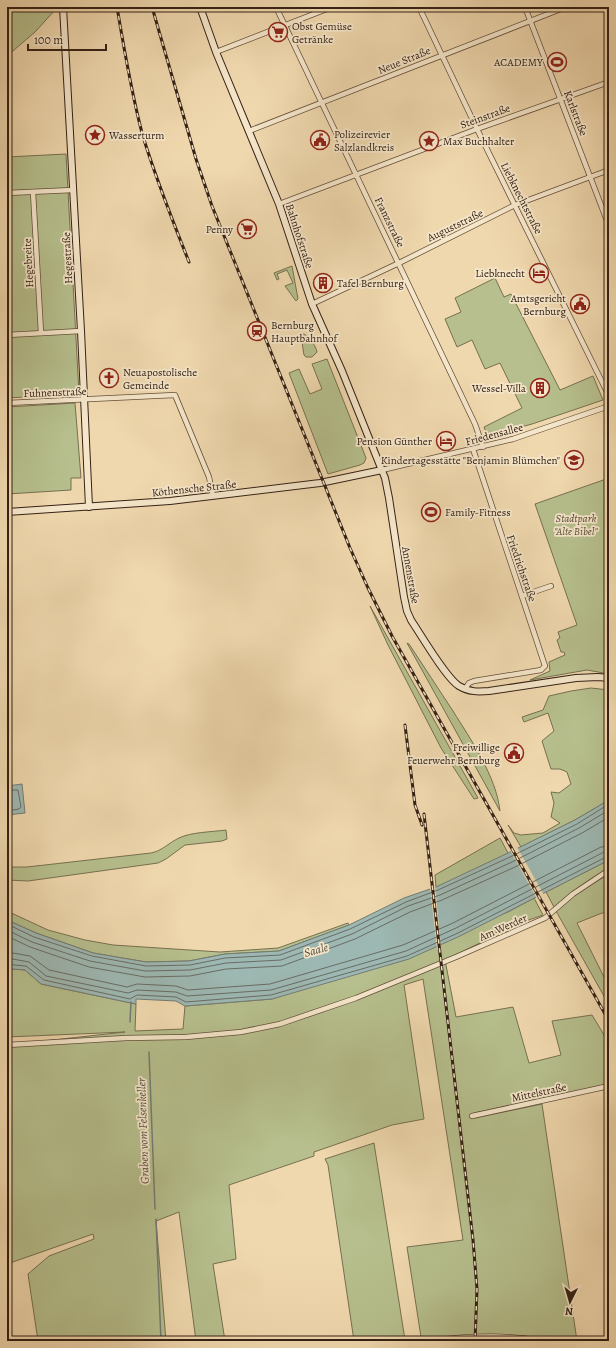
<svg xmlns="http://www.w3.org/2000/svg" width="616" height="1348" font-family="Alegreya,serif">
<rect width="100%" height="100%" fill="#f0d8ae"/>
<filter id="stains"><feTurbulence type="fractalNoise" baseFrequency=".005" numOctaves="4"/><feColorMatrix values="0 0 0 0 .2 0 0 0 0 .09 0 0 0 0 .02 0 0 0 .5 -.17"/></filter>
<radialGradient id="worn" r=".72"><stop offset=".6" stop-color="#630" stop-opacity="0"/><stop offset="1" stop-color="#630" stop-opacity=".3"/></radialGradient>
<!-- green -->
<g fill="#b6bf8d" stroke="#767051">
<path d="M7,7H56V9L35,32L7,56Z"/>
<path d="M66,154L79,394L7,398V157Z"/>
<path d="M292,266L298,299L296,301L285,286L293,283L287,270L277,274L279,279L277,280L274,273Z"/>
<path d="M495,278L504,297L511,294L560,390L593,376L603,400L532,424L488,436L484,427L522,408L500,363L485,369L472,340L457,347L445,319L461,312L455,298Z"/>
<path d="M302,334H304C309,337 316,346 317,352L312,357H306L304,355L301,336Z"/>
<path d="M327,359L366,458L364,463L360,465L328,474L289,373L299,369L310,394L322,389L312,364Z"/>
<path d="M75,403L81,478H71V490L7,494V407Z"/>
<path d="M609,478V674L587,670L530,680L550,671L549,662L565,655L564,652H561L557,640L560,638L558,632L577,625L535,504Z"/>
<path d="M370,606L478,798L474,799L441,748L388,645Z"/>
<path d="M407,643L409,644C424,666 438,689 453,711C471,740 496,776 500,811Z"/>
<path d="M591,688L609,690V800L575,820L521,847L508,825L514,833L521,835L543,833L560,823L551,817L554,803L551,792L559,793L571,784L567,772L560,769H551L542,741L554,731L548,713L524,722L522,717L543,710L549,696L571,691Z"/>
<path d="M226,830L227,839L222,841L185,845L166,859L158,863L28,881L7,880V867H27L151,853C162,851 170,842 179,838C191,832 212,832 226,830Z"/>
<path d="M500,838L515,866L436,887L435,875Z"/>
<path d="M609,860V868C589,879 571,892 554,907L546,892Z"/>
<path d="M609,874V913H602L577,923L604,977L609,972V1005L556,911L576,894Z"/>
<path d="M534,898L543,915L506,928L487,937L482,942L445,960L456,1017L513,1007L529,1063L561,1055L552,1021L592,1015L609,1043V1085L474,1113L475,1118L542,1104L577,1341H354L328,1165L325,1159L374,1143L405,1340L421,1337L407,1247L463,1240L423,979L404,985L424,1119L392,1125L314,1152V1156L229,1185L236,1259L213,1264L225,1341H196L179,1212L156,1221L166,1341H38L28,1274L49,1256L94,1239L93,1234L7,1264V1045L125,1032L7,1037V966L13,969L25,970L41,984L136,1004L135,1031L183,1029L185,1006L272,999L508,912Z"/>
<path d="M7,911L48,930L85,940L113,945L220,952L278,948L348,923L349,925L279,951L225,954L189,961L146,962L93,953L36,933L7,920Z"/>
</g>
<!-- water -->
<g fill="#9db8b3" stroke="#737c74">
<path d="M22,784L25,813L7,815V786Z"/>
<path d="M609,800V860L460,936L409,959L272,999L185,1006L176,1001L136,999V1004L41,984L25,970L13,969L7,966V920L36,933L93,953L146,962L189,961L225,954L279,951L349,925L404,898L436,887L508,853L575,820Z"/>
</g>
<!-- pier -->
<g fill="#f0d8ae">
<path d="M517,847L544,895L537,899L510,850Z"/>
<path d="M435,885L441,947L437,949L430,887Z"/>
</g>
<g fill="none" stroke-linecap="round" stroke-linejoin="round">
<!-- shore -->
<g stroke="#696c64" stroke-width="1">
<path d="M7,790H18L21,807L19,809L7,811"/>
<path d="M7,924L34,937L92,956L146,966L190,965L225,958L280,955L350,929L406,902L438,890L510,857L577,824L609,804"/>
<path d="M7,930L32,942L90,961L145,971L190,970L226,963L281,960L352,934L408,906L440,895L512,862L579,828L609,810"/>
<path d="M7,936L30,947L89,967L145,977L190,976L226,969L282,966L355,939L410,912L442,900L515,867L582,833L609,817"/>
<path d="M7,952L30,956L49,970L127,987L137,984L176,986L188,990L270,984L403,945L453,923L601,847L609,846"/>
<path d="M7,958L29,962L46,976L128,993L137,990L176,992L187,996L271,990L406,951L456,928L604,852H609"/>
<path d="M7,963L14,965L26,966L44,980L130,999L137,995L176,997L186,1002L271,995L407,956L458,933L606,857H609"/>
</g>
<!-- stream -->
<g stroke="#737c74" stroke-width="1.5">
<path d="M130,1022L131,1002"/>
<path d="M149,1052L155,1209"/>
<path d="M156,1219L161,1341"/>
</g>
<defs>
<g id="street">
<path d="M276,7L475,424L483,447"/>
<path d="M419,7L477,129L609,396"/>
<path d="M525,7L609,226"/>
<path d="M216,52L332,7"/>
<path d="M249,131L566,7"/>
<path d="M33,192L41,333"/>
<path d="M7,193L73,190"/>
<path d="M279,204L477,129L609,82"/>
<path d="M312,304L399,263L515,205L609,170"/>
<path d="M7,335L81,331"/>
<path d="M7,403L175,395L209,477L213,496"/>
<path d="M382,470L513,439L609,406"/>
<path d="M522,596L551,586"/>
<path d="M465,689L469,683L474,681L541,670L545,666L473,449"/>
<path d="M7,1045L126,1038L186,1037L241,1032L280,1024L356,998L456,957L545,918L573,894L609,870"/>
<path d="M472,1116L609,1086"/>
<path d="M431,1341C467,1336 505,1334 541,1341"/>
</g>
<g id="secondary">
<path d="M63,7L81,331L89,507"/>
<path d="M200,7L216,52L279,204L312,304L342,371L385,478L389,498L404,597L407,611L411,620C421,635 446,678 459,686C469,692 478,692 489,691L576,678L598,677L609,678"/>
<path d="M7,512L170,501L320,483L382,470"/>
</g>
</defs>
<!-- street casing -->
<use href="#street" stroke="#644f3b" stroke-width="6"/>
<!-- secondary casing -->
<use href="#secondary" stroke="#352115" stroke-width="8"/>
<!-- street -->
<use href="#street" stroke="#f5e6ca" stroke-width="4.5"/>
<!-- secondary -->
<use href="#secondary" stroke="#f5e6ca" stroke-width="6"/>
<defs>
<g id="rail">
<path d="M117,7C124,49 131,91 142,133C155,177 172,219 189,262"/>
<path d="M152,7L196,159L212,206L350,548L368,588L392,636L609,1021"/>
<path d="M405,725L415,805L422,825"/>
<path d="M424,814L473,1240L477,1289L475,1341"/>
</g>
</defs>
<!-- rail casing -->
<use href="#rail" stroke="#352115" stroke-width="3"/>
<!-- rail -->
<use href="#rail" stroke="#f5e6ca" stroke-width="1.5" stroke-dasharray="4.5" stroke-linecap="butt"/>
</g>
<!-- icons -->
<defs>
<symbol id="supermarket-ring" viewBox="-11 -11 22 22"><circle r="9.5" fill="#f5e6ca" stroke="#8f2418" stroke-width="1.5"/><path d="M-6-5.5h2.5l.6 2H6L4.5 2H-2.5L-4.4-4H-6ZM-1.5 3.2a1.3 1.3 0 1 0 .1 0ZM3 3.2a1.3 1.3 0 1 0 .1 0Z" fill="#8f2418"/></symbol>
<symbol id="stadium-ring" viewBox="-11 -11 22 22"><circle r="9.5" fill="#f5e6ca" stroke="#8f2418" stroke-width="1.5"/><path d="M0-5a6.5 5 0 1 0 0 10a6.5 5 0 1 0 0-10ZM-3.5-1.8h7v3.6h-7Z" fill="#8f2418"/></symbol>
<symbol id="sight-ring" viewBox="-11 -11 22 22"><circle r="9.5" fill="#f5e6ca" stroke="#8f2418" stroke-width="1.5"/><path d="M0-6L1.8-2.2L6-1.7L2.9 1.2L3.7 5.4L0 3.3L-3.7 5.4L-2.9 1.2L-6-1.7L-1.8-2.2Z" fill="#8f2418"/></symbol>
<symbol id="civic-ring" viewBox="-11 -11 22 22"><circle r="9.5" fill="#f5e6ca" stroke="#8f2418" stroke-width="1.5"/><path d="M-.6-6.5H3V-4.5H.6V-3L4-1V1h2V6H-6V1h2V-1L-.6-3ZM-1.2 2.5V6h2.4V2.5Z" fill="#8f2418"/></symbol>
<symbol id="hotel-ring" viewBox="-11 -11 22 22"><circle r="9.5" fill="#f5e6ca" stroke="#8f2418" stroke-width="1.5"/><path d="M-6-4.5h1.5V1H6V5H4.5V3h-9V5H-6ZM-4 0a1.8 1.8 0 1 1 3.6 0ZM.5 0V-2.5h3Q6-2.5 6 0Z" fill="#8f2418"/></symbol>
<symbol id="building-ring" viewBox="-11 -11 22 22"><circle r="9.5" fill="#f5e6ca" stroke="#8f2418" stroke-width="1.5"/><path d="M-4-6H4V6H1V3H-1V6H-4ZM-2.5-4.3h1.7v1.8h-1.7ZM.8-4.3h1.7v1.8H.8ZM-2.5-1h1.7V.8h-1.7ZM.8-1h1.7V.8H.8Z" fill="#8f2418"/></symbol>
<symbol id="station-ring" viewBox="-11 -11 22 22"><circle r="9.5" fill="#f5e6ca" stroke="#8f2418" stroke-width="1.5"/><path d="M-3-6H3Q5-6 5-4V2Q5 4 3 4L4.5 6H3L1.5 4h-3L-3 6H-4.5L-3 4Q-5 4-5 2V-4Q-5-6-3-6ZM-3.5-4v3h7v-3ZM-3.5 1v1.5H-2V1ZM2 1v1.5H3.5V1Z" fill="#8f2418"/></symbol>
<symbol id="church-ring" viewBox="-11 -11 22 22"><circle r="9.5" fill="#f5e6ca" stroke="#8f2418" stroke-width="1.5"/><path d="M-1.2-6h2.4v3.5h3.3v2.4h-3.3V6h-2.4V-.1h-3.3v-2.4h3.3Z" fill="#8f2418"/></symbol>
<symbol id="school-ring" viewBox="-11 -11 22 22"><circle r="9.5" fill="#f5e6ca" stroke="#8f2418" stroke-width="1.5"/><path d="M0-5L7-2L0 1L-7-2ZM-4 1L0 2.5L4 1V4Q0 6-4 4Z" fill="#8f2418"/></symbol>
</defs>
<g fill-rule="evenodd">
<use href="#supermarket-ring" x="267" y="21" width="22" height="22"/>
<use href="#stadium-ring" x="546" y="51" width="22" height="22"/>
<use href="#sight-ring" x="84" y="124" width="22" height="22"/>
<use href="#civic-ring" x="309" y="129" width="22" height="22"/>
<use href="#sight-ring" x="418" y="130" width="22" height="22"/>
<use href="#supermarket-ring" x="236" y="218" width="22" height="22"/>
<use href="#hotel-ring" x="528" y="262" width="22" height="22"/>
<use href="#building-ring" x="312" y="272" width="22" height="22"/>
<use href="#civic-ring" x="569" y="293" width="22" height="22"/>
<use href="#station-ring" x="246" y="320" width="22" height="22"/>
<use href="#church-ring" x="98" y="367" width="22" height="22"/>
<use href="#building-ring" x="529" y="377" width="22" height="22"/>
<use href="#hotel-ring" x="435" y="430" width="22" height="22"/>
<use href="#school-ring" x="563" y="449" width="22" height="22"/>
<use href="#stadium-ring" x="420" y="501" width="22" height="22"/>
<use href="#civic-ring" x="503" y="742" width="22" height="22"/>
</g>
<g text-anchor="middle" stroke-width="3.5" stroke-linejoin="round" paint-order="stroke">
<!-- poi labels -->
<g font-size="11" fill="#352115" stroke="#f5e6ca" text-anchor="start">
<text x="292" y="30">Obst Gemüse<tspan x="292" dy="13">Getränke</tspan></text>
<text x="543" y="66" text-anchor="end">ACADEMY</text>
<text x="334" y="138">Polizeirevier<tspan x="334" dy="13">Salzlandkreis</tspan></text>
<text x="109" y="139">Wasserturm</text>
<text x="443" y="145">Max Buchhalter</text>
<text x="233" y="233" text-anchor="end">Penny</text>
<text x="525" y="277" text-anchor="end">Liebknecht</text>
<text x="337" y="287">Tafel Bernburg</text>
<text x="566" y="302" text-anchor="end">Amtsgericht<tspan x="566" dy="13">Bernburg</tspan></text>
<text x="271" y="329">Bernburg<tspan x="271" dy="13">Hauptbahnhof</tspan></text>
<text x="123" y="376">Neuapostolische<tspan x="123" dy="13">Gemeinde</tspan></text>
<text x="526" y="392" text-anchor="end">Wessel-Villa</text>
<text x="432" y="445" text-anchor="end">Pension Günther</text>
<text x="560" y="464" text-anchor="end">Kindertagesstätte "Benjamin Blümchen"</text>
<text x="445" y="516">Family-Fitness</text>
<text x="500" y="751" text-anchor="end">Freiwillige<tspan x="500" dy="13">Feuerwehr Bernburg</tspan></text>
</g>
<!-- street labels -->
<g font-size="11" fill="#352115" stroke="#f5e6ca">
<text transform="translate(404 60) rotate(-22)" y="4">Neue Straße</text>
<text transform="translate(576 113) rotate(69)" y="4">Karlstraße</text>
<text transform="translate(485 116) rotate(-20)" y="4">Steinstraße</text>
<text transform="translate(522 198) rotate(63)" y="4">Liebknechtstraße</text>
<text transform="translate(390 222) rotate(64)" y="4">Franzstraße</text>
<text transform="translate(455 225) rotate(-26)" y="4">Auguststraße</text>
<text transform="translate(300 236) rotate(72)" y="4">Bahnhofstraße</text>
<text transform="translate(67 258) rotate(-93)" y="4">Hegestraße</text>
<text transform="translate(28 263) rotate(-93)" y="4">Hegebreite</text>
<text transform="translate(55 392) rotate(-2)" y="4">Fuhnenstraße</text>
<text transform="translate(494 434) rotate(-15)" y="4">Friedensallee</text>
<text transform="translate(194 488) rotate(-6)" y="4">Köthensche Straße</text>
<text transform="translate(522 568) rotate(71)" y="4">Friedrichstraße</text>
<text transform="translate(411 575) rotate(80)" y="4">Annenstraße</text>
<text transform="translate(503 927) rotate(-24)" y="4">Am Werder</text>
<text transform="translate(539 1092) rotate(-12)" y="4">Mittelstraße</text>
</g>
<!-- park labels -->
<g font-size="11" font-style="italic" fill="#554833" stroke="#f5e6ca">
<text x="576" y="522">Stadtpark<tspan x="576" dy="13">"Alte Bibel"</tspan></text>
</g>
<!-- water labels -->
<g font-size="12" font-style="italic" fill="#544e44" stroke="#f5e6ca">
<text transform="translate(316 950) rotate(-15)" y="4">Saale</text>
<text transform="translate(143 1131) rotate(-92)" y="4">Graben vom Felsenkeller</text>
</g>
</g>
<!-- margin -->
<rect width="616" height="1348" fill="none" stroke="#f0d8ae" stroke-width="24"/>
<rect x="8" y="8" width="600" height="1332" fill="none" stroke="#352115" stroke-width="2"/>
<rect x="12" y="12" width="592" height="1324" fill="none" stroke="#352115"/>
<!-- north arrow -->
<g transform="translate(570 1302) rotate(185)" stroke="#f5e6ca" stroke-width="3" paint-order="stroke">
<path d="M0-3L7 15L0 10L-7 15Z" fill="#352115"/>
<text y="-6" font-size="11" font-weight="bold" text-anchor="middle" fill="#352115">N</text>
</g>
<!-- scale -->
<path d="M28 44v6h78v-6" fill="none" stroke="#352115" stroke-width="2"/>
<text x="34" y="44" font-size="12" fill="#352115" stroke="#f5e6ca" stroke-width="3" paint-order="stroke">100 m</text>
<rect width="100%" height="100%" filter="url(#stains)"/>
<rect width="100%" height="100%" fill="url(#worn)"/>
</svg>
